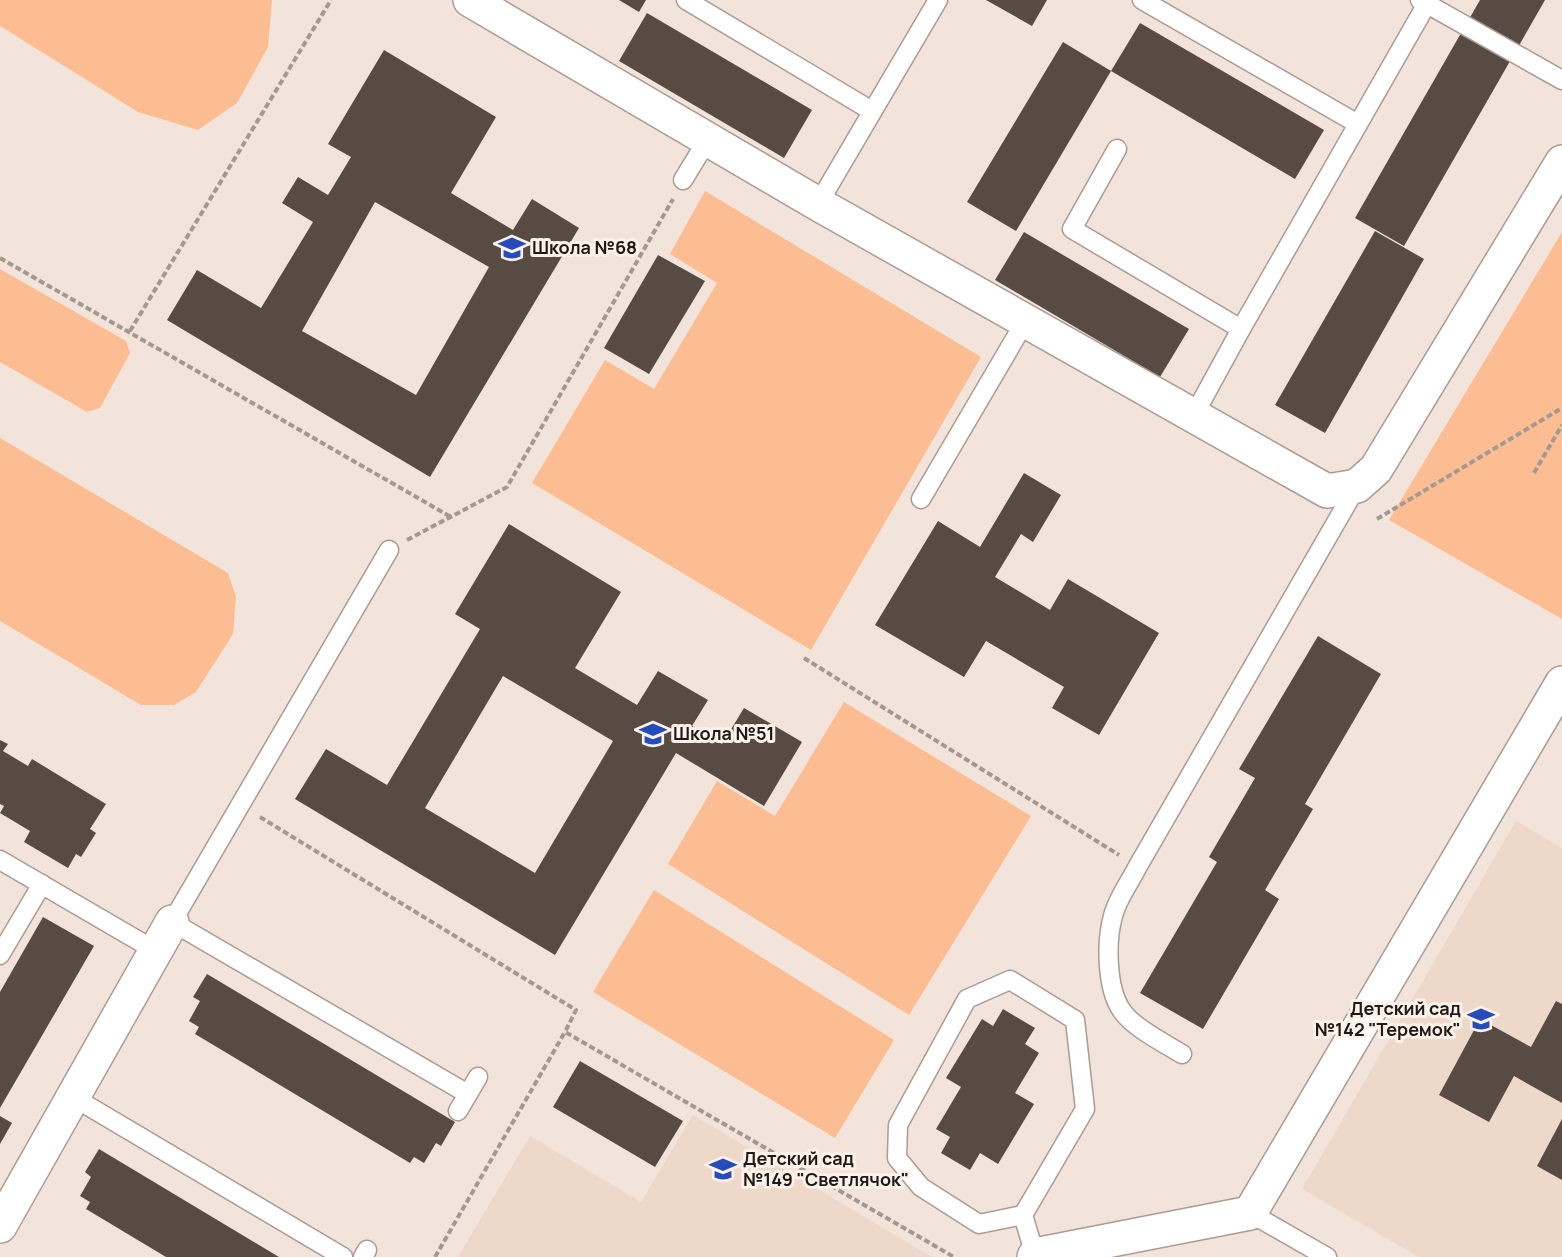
<svg xmlns="http://www.w3.org/2000/svg" width="1562" height="1257" font-family="Manrope,sans-serif">
<rect width="100%" height="100%" fill="#f2e4da"/>
<!-- built -->
<g fill="#edd8ca">
<path d="M1516,821L1562,848V1257H1419L1302,1189Z"/>
<path d="M693,1115L932,1257H458L530,1136L641,1202Z"/>
</g>
<!-- green -->
<g fill="#fdbd92">
<path d="M0,0H272L268,47L237,103L198,130L138,112L0,26Z"/>
<path d="M705,191L981,357L811,650L532,483L605,360L654,389L717,283L670,254Z"/>
<path d="M1562,232V619L1389,520Z"/>
<path d="M0,269L126,341L130,353L100,408L87,412L0,362Z"/>
<path d="M0,438L228,573L236,597L233,634L196,692L174,705H141L0,621Z"/>
<path d="M844,702L1031,816L909,1015L668,864L717,781L775,816Z"/>
<path d="M654,890L894,1040L835,1138L593,992Z"/>
</g>
<!-- building -->
<g fill="#574b44" fill-rule="evenodd">
<path d="M619,0H646L639,12Z"/>
<path d="M986,0H1047L1032,26Z"/>
<path d="M1480,0H1545L1404,246L1355,218Z"/>
<path d="M647,13L812,110L784,158L619,61Z"/>
<path d="M1140,23L1324,130L1295,179L1111,71Z"/>
<path d="M1063,42L1111,71L1016,231L967,202Z"/>
<path d="M384,50L496,117L451,193L513,230L532,199L579,228L430,477L167,320L197,270L261,308L313,222L282,203L298,177L328,195L351,157L328,144ZM375,202L489,267L416,395L302,331Z"/>
<path d="M1375,231L1424,259L1325,433L1275,405Z"/>
<path d="M1024,232L1189,329L1160,377L995,280Z"/>
<path d="M658,255L705,281L649,374L604,348Z"/>
<path d="M1024,473L1061,495L1033,542L1021,534L995,577L1050,610L1068,579L1159,633L1099,735L1052,708L1064,687L986,641L964,677L875,625L938,521L980,547Z"/>
<path d="M509,524L621,592L575,668L637,705L658,671L708,700L692,726L722,744L744,708L802,742L764,806L676,753L555,955L295,799L326,749L387,785L480,629L455,614ZM503,676L613,741L535,873L425,808Z"/>
<path d="M1318,636L1381,674L1305,804L1313,809L1265,890L1279,899L1203,1029L1140,993L1217,862L1209,857L1255,778L1239,769Z"/>
<path d="M0,740L8,744L3,751L28,766L32,759L106,804L90,829L96,833L81,857L76,854L68,868L24,842L30,831L0,813L4,806L0,804Z"/>
<path d="M43,917L94,946L0,1108V992Z"/>
<path d="M207,974L455,1122L441,1146L436,1143L424,1163L414,1157L410,1163L195,1034L199,1027L189,1021L200,1001L193,997Z"/>
<path d="M1556,1001L1562,1004V1103L1514,1076L1489,1122L1439,1095L1480,1019L1531,1047Z"/>
<path d="M1003,1009L1035,1028L1025,1044L1039,1053L1015,1093L1034,1104L998,1164L980,1153L970,1170L941,1153L950,1137L936,1129L961,1087L946,1078L982,1019L993,1026Z"/>
<path d="M580,1061L683,1121L655,1167L553,1107Z"/>
<path d="M0,1116L12,1123L0,1144Z"/>
<path d="M1562,1119V1180L1537,1166Z"/>
<path d="M99,1149L279,1257H166L86,1209L90,1202L80,1196L91,1177L85,1172Z"/>
</g>
<g fill="none" stroke-linecap="round" stroke-linejoin="round">
<defs>
<g id="lane">
<path d="M686,0L872,111"/>
<path d="M1142,0L1358,124"/>
<path d="M1420,0L1562,80"/>
<path d="M1117,149L1072,229L1241,329"/>
<path d="M683,180L708,139"/>
<path d="M818,204L938,0"/>
<path d="M1194,415L1241,329L1429,0"/>
<path d="M921,499L1026,320"/>
<path d="M389,550L172,922L468,1094"/>
<path d="M0,860L156,951"/>
<path d="M0,955L42,884"/>
<path d="M1182,1054C1164,1043 1134,1028 1122,1011C1106,988 1106,941 1113,916C1117,899 1130,882 1138,866L1357,486"/>
<path d="M73,1097L343,1257"/>
<path d="M458,1111L478,1077"/>
<path d="M1250,1213L1327,1257"/>
<path d="M1023,1215L979,1224L921,1187L897,1158L898,1125L967,999L1010,980L1075,1020L1085,1109L1023,1215L1035,1255"/>
<path d="M363,1257L367,1250"/>
</g>
<g id="street">
<path d="M470,0L818,204L1327,491L1357,486L1376,469L1562,162"/>
<path d="M0,1226L172,922"/>
<path d="M1034,1257L1035,1255L1250,1213L1562,683"/>
</g>
</defs>
<!-- lane casing -->
<use href="#lane" stroke="#aa9c93" stroke-width="21"/>
<!-- street casing -->
<use href="#street" stroke="#aa9c93" stroke-width="36"/>
<!-- path -->
<g stroke="#a49992" stroke-width="4" stroke-dasharray="6 3" stroke-linecap="butt">
<path d="M0,258L451,517"/>
<path d="M130,331L331,0"/>
<path d="M1534,473L1562,425"/>
<path d="M1377,519L1562,408"/>
<path d="M407,540L507,487L673,199"/>
<path d="M804,658L1119,855"/>
<path d="M260,817L576,1010L565,1032L954,1257"/>
<path d="M435,1257L565,1032"/>
</g>
<!-- lane -->
<use href="#lane" stroke="#fff" stroke-width="18"/>
<!-- street -->
<use href="#street" stroke="#fff" stroke-width="33"/>
</g>
<!-- icons -->
<defs>
<symbol id="school-bare" viewBox="-9 -9 18 18"><path d="M0-5L7-2L0 1L-7-2ZM-4 1L0 2.5L4 1V4Q0 6-4 4Z" fill="#254cbb" stroke="#fdf2ea" stroke-width="2.5" paint-order="stroke"/></symbol>
</defs>
<g fill-rule="evenodd">
<use href="#school-bare" x="493" y="229" width="38" height="38"/>
<use href="#school-bare" x="634" y="715" width="38" height="38"/>
<use href="#school-bare" x="1462" y="1000" width="38" height="38"/>
<use href="#school-bare" x="704" y="1150" width="38" height="38"/>
</g>
<g text-anchor="middle" stroke-width="6" stroke-linejoin="round" paint-order="stroke">
<!-- poi labels -->
<g font-size="18" font-weight="bold" fill="#1f1a17" stroke="#fdf2ea" text-anchor="start">
<text x="532" y="254">Школа №68</text>
<text x="673" y="740">Школа №51</text>
<text x="1461" y="1015" text-anchor="end">Детский сад<tspan x="1461" dy="21">№142 "Теремок"</tspan></text>
<text x="743" y="1165">Детский сад<tspan x="743" dy="21">№149 "Светлячок"</tspan></text>
</g>
</g>
</svg>
